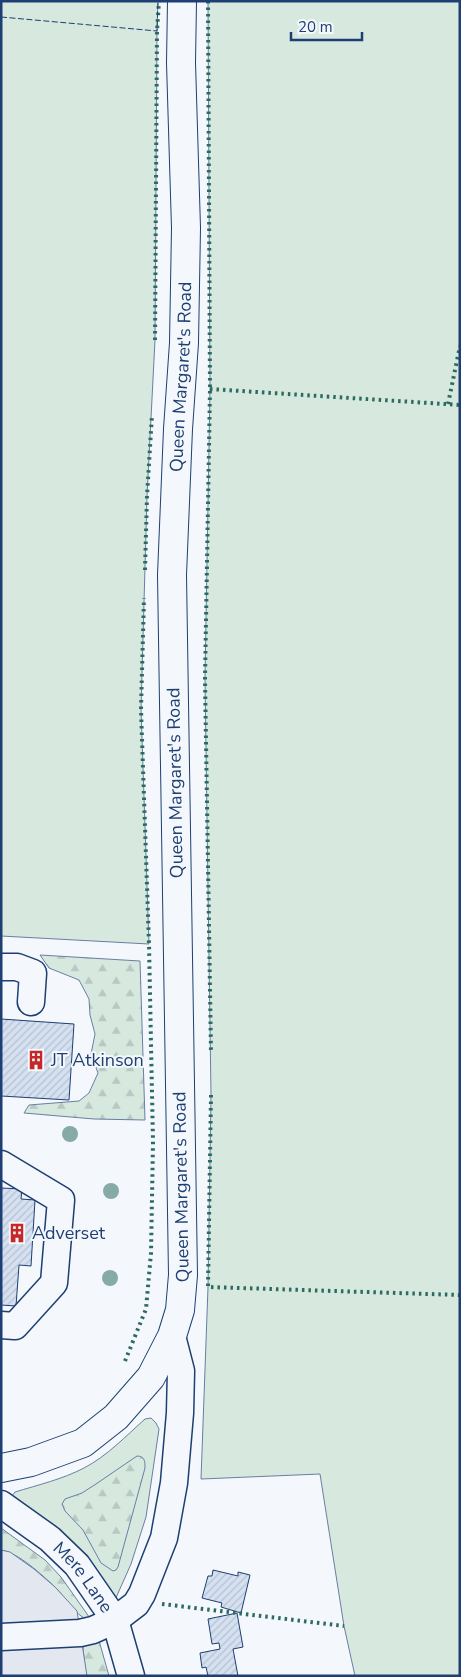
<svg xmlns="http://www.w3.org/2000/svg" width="461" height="1677" font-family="'Nunito Sans',sans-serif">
<defs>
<pattern id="forest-firs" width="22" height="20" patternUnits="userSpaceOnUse" patternTransform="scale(1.25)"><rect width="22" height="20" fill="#d7e8df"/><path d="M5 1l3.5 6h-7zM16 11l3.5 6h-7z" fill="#b8c8c3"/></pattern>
<pattern id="building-hatch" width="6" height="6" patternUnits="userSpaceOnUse" patternTransform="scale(1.25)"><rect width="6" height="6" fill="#d5e0f0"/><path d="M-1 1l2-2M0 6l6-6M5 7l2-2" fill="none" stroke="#b6c1d1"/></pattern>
</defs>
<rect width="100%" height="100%" fill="#f4f7fb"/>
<!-- green -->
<g fill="#d7e8df" stroke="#687fa3">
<path d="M1,1H158L157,31L155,340L147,496L141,709L149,944L1,936Z"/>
<path d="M208,1H460V1676H355L344,1626L320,1474L201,1479L208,1287L211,1095L205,679L210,389Z"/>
<path d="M151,1418L156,1423L159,1429L146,1517L131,1564L115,1600L13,1498L12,1496L15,1492C38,1485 63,1479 84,1468C107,1456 126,1436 145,1419Z"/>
</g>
<!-- forest -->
<g fill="url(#forest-firs)" stroke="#687fa3">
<path d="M40,955L140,961L145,1120L94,1119L24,1113L29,1105L79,1101L89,1093L98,1073L91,1054L95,1034L90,1015L89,999L79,980L49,968Z"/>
<path d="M137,1456C145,1456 145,1462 145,1468L118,1567L116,1570L113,1571L101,1563L83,1530L65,1511L62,1504L65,1499L82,1493L96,1484Z"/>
<path d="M1,1528L45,1560L61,1577L92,1621C76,1618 66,1598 55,1587C42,1575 19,1553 1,1550Z"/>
<path d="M98,1637L109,1676H86L83,1648L84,1645Z"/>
</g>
<!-- parking -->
<path fill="#e3e8f0" stroke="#687fa3" d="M1,1550L10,1552L34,1569L55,1587L77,1611L87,1676H1Z"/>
<!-- building -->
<g fill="url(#building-hatch)" stroke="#1d3f73">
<path d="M1,1019L74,1024L69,1100L1,1096Z"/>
<path d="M1,1188L22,1189L21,1199L35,1200L31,1266L19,1265L16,1306L1,1305Z"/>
<path d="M213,1570L238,1576V1572L250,1575L241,1613L221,1607L222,1603L202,1598L208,1576H212Z"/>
<path d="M237,1613L243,1647L233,1649L238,1676H208L206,1667L202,1668L200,1653L220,1649L219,1643L212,1644L208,1619Z"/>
</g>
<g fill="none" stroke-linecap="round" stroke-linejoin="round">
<defs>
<g id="minor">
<path d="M1,967H17L33,973L31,1002"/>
<path d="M1,1164L61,1200L54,1283L15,1326L1,1325"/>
<path id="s1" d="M1,1504L50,1539L77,1565L115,1620L131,1676"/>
<path d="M1,1637L80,1633L93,1630L115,1620L136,1604L142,1594L164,1538L174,1483L180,1413L181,1371L172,1336"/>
</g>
<g id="major">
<path id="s2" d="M1,1468L31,1462L83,1443L116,1417L151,1377L172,1336L180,1310L183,1275L172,575L178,429L184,343L186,228L181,63L182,1"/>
</g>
</defs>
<!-- minor casing -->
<use href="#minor" stroke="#1d3f73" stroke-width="29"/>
<!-- major casing -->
<use href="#major" stroke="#1d3f73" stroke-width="30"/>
<!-- minor -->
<use href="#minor" stroke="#f4f7fb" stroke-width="26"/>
<!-- major -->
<use href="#major" stroke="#f4f7fb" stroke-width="28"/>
<!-- hedge -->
<g stroke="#2c6c60" stroke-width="4" stroke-dasharray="2.5 4" stroke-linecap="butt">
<path d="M208,1L210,389L205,679L211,1052"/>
<path d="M155,340L157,31L159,1"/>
<path d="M210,389L460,405"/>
<path d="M448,404L460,346"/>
<path d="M145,570L147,496L152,415"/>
<path d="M211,1095L208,1287L460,1295"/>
<path d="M125,1361L146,1309L151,1253L153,1143L149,944L141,709L144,598"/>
<path d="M162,1604L344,1626"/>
</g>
<!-- fence -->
<path stroke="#1d3f73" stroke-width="1" stroke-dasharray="6 2.5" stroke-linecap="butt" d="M1,17L157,31L158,1"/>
</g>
<!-- trees -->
<g fill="#86aba6">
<circle cx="70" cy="1134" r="8"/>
<circle cx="111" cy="1191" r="8"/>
<circle cx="110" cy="1278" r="8"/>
</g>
<!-- icons -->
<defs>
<symbol id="building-bare" viewBox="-9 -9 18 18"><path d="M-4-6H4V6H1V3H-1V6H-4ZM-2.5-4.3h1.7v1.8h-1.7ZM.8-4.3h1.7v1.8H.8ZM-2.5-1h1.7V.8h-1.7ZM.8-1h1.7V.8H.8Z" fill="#c62828" stroke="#f4f7fb" stroke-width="2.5" paint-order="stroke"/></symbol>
</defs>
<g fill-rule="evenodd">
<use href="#building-bare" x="22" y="1046" width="28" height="28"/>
<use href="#building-bare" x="3" y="1219" width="28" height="28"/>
</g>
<g text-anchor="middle" stroke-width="4" stroke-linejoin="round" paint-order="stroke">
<!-- street labels -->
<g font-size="18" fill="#1d3f73" stroke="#f4f7fb">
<text dy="6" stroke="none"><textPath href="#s2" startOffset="1188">Queen Margaret's Road</textPath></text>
<text transform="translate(175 783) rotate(-91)" y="6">Queen Margaret's Road</text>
<text transform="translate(181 1187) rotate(-91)" y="6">Queen Margaret's Road</text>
<text dy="6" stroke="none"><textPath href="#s1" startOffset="111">Mere Lane</textPath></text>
</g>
<!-- poi labels -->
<g font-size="18" fill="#1d3f73" stroke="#f4f7fb" text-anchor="start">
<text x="51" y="1066">JT Atkinson</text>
<text x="32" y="1239">Adverset</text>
</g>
</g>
<!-- border -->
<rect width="461" height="1677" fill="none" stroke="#1d3f73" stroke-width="5"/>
<!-- scale -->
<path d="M291 32v8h71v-8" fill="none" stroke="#1d3f73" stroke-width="2.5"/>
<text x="298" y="32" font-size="15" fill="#1d3f73" stroke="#f4f7fb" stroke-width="4" paint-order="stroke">20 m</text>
</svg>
